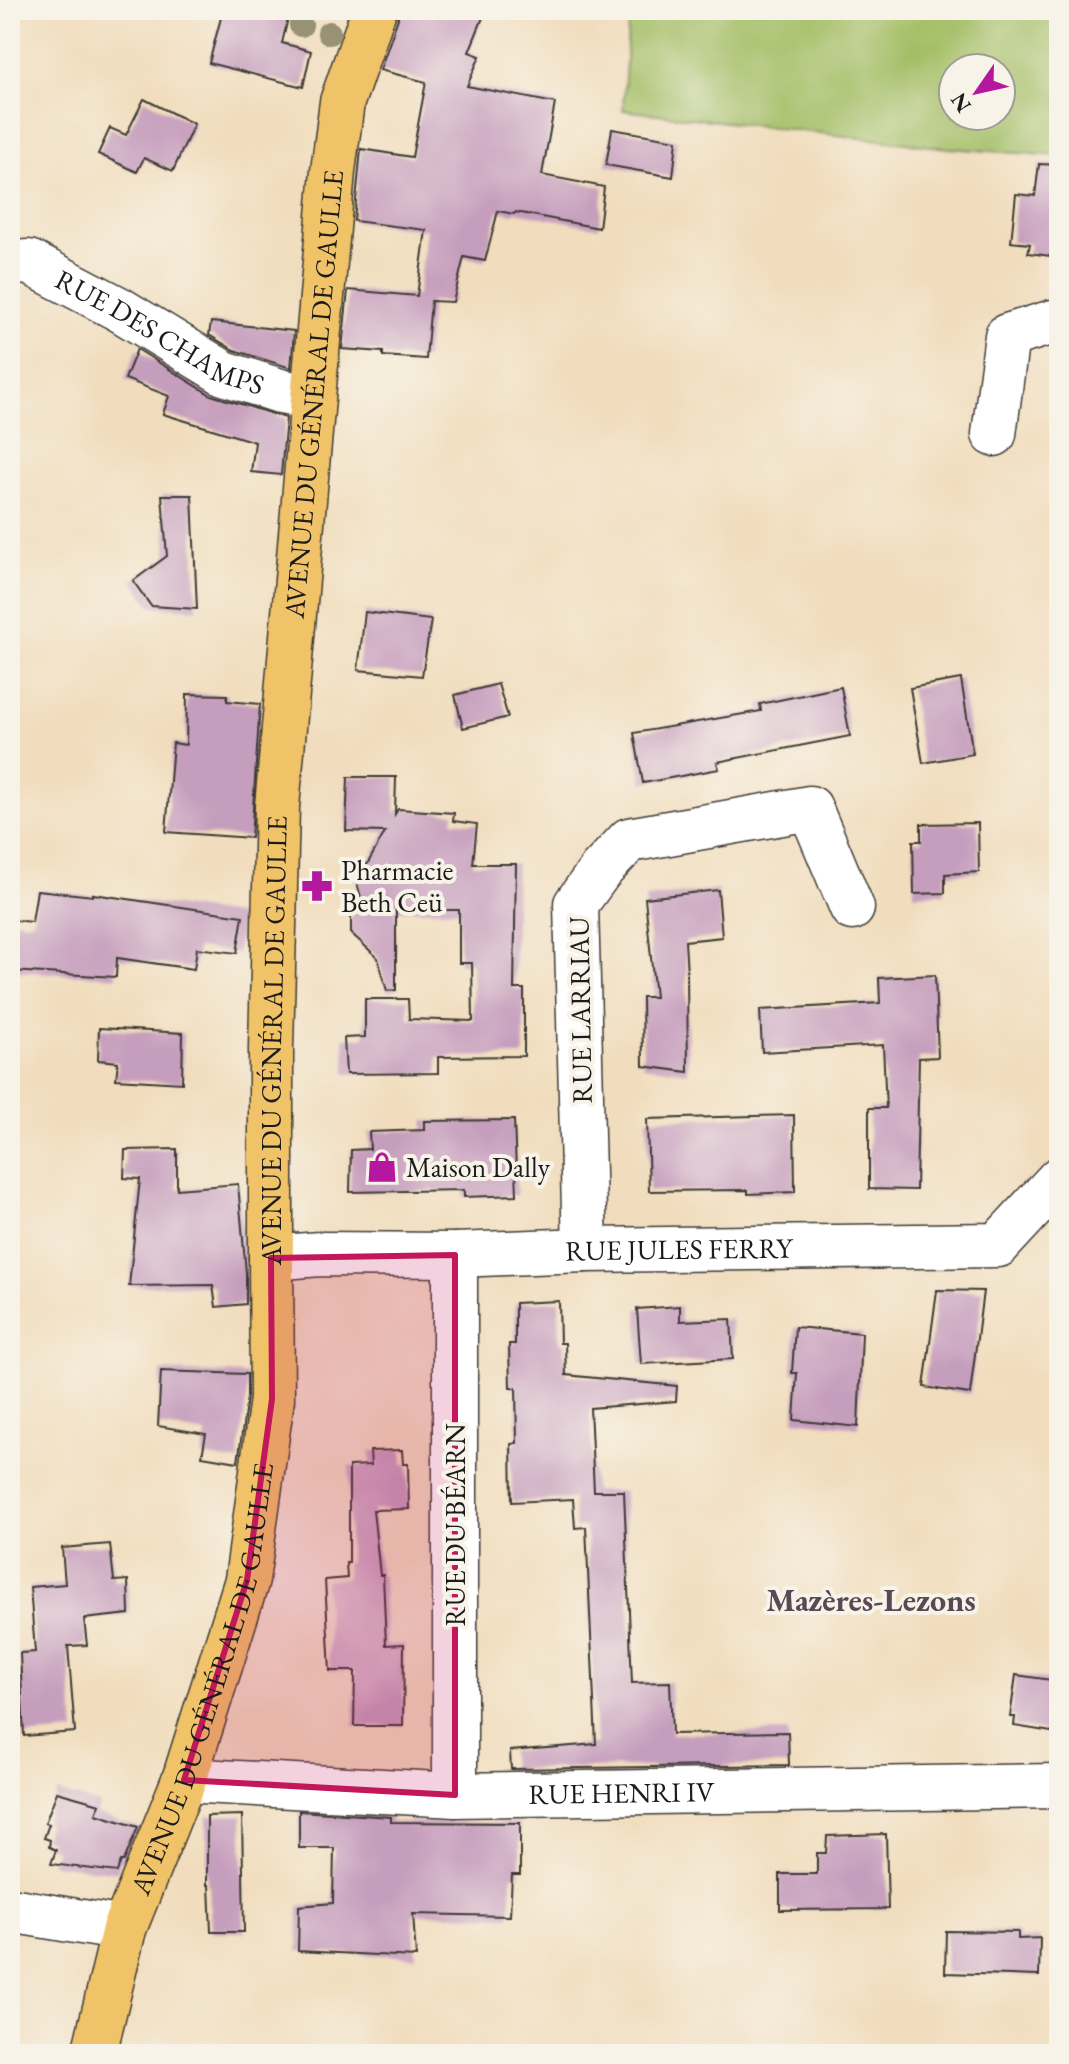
<svg xmlns="http://www.w3.org/2000/svg" width="1069" height="2064" font-family="'EB Garamond',serif">
<rect width="100%" height="100%" fill="#f7f3e8"/>
<filter id="ink" filterUnits="userSpaceOnUse"><feTurbulence type="fractalNoise" baseFrequency=".0125" numOctaves="2"/><feDisplacementMap in="SourceGraphic" scale="16" xChannelSelector="R" yChannelSelector="G"/><feConvolveMatrix kernelMatrix="1 2 1 2 8 2 1 2 1" color-interpolation-filters="sRGB"/></filter>
<filter id="wash" filterUnits="userSpaceOnUse"><feTurbulence type="fractalNoise" baseFrequency=".006" numOctaves="4" result="noise"/><feDisplacementMap in="SourceGraphic" scale="32" xChannelSelector="R" yChannelSelector="G"/><feGaussianBlur stdDeviation="1.8" result="paint"/><feColorMatrix in="noise" values="0 0 0 0 0 0 0 0 0 0 0 0 0 0 0 0 0 1.4 0 .05"/><feComposite in="paint" operator="in"/></filter>
<g filter="url(#wash)">
<rect width="100%" height="100%" fill="#f1ddbd"/>
<!-- green -->
<path fill="#a3be65" stroke="#606d40" stroke-width="2" fill-rule="evenodd" d="M629,10H1059V156L948,148L623,110ZM953,68H1001V116H953Z"/>
<g id="blocks">
<!-- building -->
<g fill="#c69ebd">
<path d="M223,10H290L282,43L311,51L303,87L209,63Z"/>
<path d="M398,10H486L469,52L480,56L467,86L555,103L542,175L604,187L599,228L516,212L514,214L498,211L485,261L464,257L453,302L431,301L426,359L383,356V352L342,349L348,290L417,296L426,230L354,221L361,149L412,157L426,82L380,70L398,18Z"/>
<path d="M144,99L194,124L173,171L144,158L137,172L98,154L110,128L126,135Z"/>
<path d="M612,129L677,140L673,177L606,165Z"/>
<path d="M1039,164L1059,165V257L1028,253L1030,244L1011,242L1016,194L1035,196Z"/>
<path d="M211,322L294,331L291,368L234,350L209,335Z"/>
<path d="M137,349L211,395L286,418L281,475L251,472L255,442L163,414L169,396L125,379Z"/>
<path d="M162,495H192L197,609L151,606L133,581L167,556Z"/>
<path d="M365,612L431,620L422,676L358,670Z"/>
<path d="M961,679L973,754L923,763L910,688Z"/>
<path d="M498,684L508,717L463,728L455,695Z"/>
<path d="M841,687L850,736L717,762L719,769L643,783L634,733L761,711L760,704Z"/>
<path d="M187,694L227,695V701L260,704L251,838L166,832L173,743L186,745Z"/>
<path d="M348,777H396L395,814L398,809L454,813L453,821L477,824L473,864H516L514,989H524V1056L438,1057V1073L346,1074L344,1038L365,1037V999H408L409,1019L473,1021L472,963H459V910H396V990L387,991L378,958L351,933V908H364L357,883L385,832L346,831Z"/>
<path d="M978,823L979,872L945,874V893L914,894L913,841H921V824Z"/>
<path d="M37,890L93,896V894L243,916L237,953L197,948L194,969L117,958L116,977L10,971L12,920L32,922Z"/>
<path d="M718,890L722,937L685,941L687,974L688,1072L643,1066L642,997H655L645,898Z"/>
<path d="M935,975L938,1057L919,1058L916,1190L869,1189V1108H886L883,1045L762,1052L760,1010L880,1003L879,978Z"/>
<path d="M99,1028L183,1033L182,1083L116,1079L118,1062L98,1060Z"/>
<path d="M794,1115L795,1192L748,1194V1190L649,1191L647,1119Z"/>
<path d="M514,1120L517,1195L464,1197V1190L350,1192L351,1150L370,1149L369,1132L424,1130V1121Z"/>
<path d="M177,1149V1189L238,1184L246,1273V1304L216,1307L213,1285L129,1286L140,1179L124,1178L125,1150Z"/>
<path d="M937,1290L983,1291L970,1394L924,1387Z"/>
<path d="M559,1301L560,1343H565L566,1375L677,1386L676,1401L590,1408L594,1491H624L632,1683L670,1682L672,1734L788,1732L789,1765L511,1769L510,1751L596,1744L586,1527L575,1528L573,1499L512,1502L511,1444L517,1443L516,1388H510L509,1344H515V1303Z"/>
<path d="M680,1306V1321L731,1319L733,1359L641,1364L637,1309Z"/>
<path d="M795,1327L862,1333L858,1427L794,1420L797,1373H792Z"/>
<path d="M161,1371L247,1374V1397L238,1462L202,1456L206,1434L158,1426Z"/>
<path d="M402,1450L403,1464H408L409,1509L373,1510L380,1575H383L386,1645L404,1644L403,1726H354L355,1671H330L325,1580L347,1578L346,1563H349V1466L371,1465L370,1451Z"/>
<path d="M110,1544L114,1581L128,1580L129,1614L84,1619L87,1645L68,1646L75,1732L24,1736L20,1653L35,1652L30,1587L65,1584L62,1548Z"/>
<path d="M1016,1675L1059,1681L1058,1733L1014,1726L1015,1717H1010Z"/>
<path d="M57,1792L100,1804L96,1814L138,1827L124,1861H121L117,1872L51,1864L56,1850L49,1847L50,1840L44,1838L49,1824L45,1823Z"/>
<path d="M299,1811L391,1817V1822L520,1823V1875H512L510,1916L413,1914L416,1957L298,1951L299,1906L333,1903L334,1848H299Z"/>
<path d="M242,1815L244,1932H211L209,1885H207V1816Z"/>
<path d="M886,1834L888,1909L780,1910V1874H817V1853H826L827,1836Z"/>
<path d="M946,1931L1018,1932V1939L1040,1938L1039,1976L945,1973Z"/>
</g>
</g>
</g>
<g filter="url(#ink)">
<use href="#blocks" fill-opacity="0" stroke="#3c3934" stroke-width="2"/>
<g fill="none" stroke-linecap="round" stroke-linejoin="round">
<defs>
<g id="minor">
<path id="s1" d="M10,263L29,262L119,309L224,373L280,391L312,397"/>
<path d="M994,434L1007,336L1053,322H1059"/>
<path d="M585,1250L576,904L600,871L629,840L810,808L852,908"/>
<path d="M455,1255V1795"/>
<path id="s2" d="M271,1258L320,1254L455,1255L585,1250L998,1245L1059,1179"/>
<path id="s3" d="M184,1780L455,1795L1059,1786"/>
<path d="M10,1910L124,1929"/>
</g>
<g id="major">
<path id="s4" d="M94,2054L124,1929L184,1780L247,1580L272,1399L271,1258V1048L277,807L333,171L342,102L374,10"/>
</g>
</defs>
<!-- minor casing -->
<use href="#minor" stroke="#3c3934" stroke-width="47"/>
<!-- major casing -->
<use href="#major" stroke="#3c3934" stroke-width="47"/>
<!-- minor -->
<use href="#minor" stroke="#fff" stroke-width="44"/>
<!-- major -->
<use href="#major" stroke="#f1c369" stroke-width="44"/>
</g>
<!-- trees -->
<g fill="#969273">
<circle cx="301" cy="25" r="12"/>
<circle cx="329" cy="33" r="12"/>
</g>
</g>
<!-- marked area -->
<path fill="#c2185b" fill-opacity="0.2" stroke="#c2185b" stroke-width="6" stroke-linejoin="round" d="M455,1255V1795L184,1780L247,1580L272,1399L271,1258Z"/>
<!-- icons -->
<defs>
<symbol id="pharmacy-bare" viewBox="-9 -9 18 18"><path d="M-2-6h4v4h4v4h-4v4h-4v-4h-4v-4h4Z" fill="#b5179e" stroke="#f7f3e8" stroke-width="2.5" paint-order="stroke"/></symbol>
<symbol id="shop-bare" viewBox="-9 -9 18 18"><path d="M-5-2.5h2.3a2.7 3.5 0 0 1 5.4 0H5L5.5 6h-11ZM-1.5-2.5h3a1.5 2.3 0 0 0-3 0Z" fill="#b5179e" stroke="#f7f3e8" stroke-width="2.5" paint-order="stroke"/></symbol>
</defs>
<g fill-rule="evenodd">
<use href="#pharmacy-bare" x="295" y="864" width="44" height="44"/>
<use href="#shop-bare" x="360" y="1145" width="44" height="44"/>
</g>
<g text-anchor="middle" stroke-width="8" stroke-linejoin="round" paint-order="stroke">
<!-- street labels -->
<g font-size="28" fill="#1c1c1c" stroke="#f7f3e8">
<text dy="10" stroke="none"><textPath href="#s1" startOffset="168">RUE DES CHAMPS</textPath></text>
<text dy="10" stroke="none"><textPath href="#s4" startOffset="1688">AVENUE DU GÉNÉRAL DE GAULLE</textPath></text>
<text transform="translate(580 1010) rotate(-91)" y="10">RUE LARRIAU</text>
<text dy="10" stroke="none"><textPath href="#s4" startOffset="1040">AVENUE DU GÉNÉRAL DE GAULLE</textPath></text>
<text dy="10" stroke="none"><textPath href="#s2" startOffset="408">RUE JULES FERRY</textPath></text>
<text transform="translate(455 1525) rotate(-90)" y="10">RUE DU BÉARN</text>
<text dy="10" stroke="none"><textPath href="#s4" startOffset="392">AVENUE DU GÉNÉRAL DE GAULLE</textPath></text>
<text dy="10" stroke="none"><textPath href="#s3" startOffset="438">RUE HENRI IV</textPath></text>
</g>
<!-- poi labels -->
<g font-size="28" fill="#1c1c1c" stroke="#f7f3e8" text-anchor="start">
<text x="341" y="880">Pharmacie<tspan x="341" dy="32">Beth Ceü</tspan></text>
<text x="406" y="1177">Maison Dally</text>
</g>
<!-- quarter labels -->
<g font-size="32" font-weight="bold" fill="#584a54" stroke="#f7f3e8">
<text x="871" y="1611">Mazères-Lezons</text>
</g>
</g>
<!-- margin -->
<rect width="1069" height="2064" fill="none" stroke="#f7f3e8" stroke-width="40"/>
<!-- north arrow -->
<g transform="translate(977 92) rotate(236)"><circle r="38" fill="#f7f3e8" stroke="#9f9d96" stroke-width="2"/>
<path d="M0-6L14 30L0 20L-14 30Z" fill="#b5179e"/>
<text y="-12" font-size="22" font-weight="bold" text-anchor="middle" fill="#1c1c1c">N</text>
</g>
</svg>
